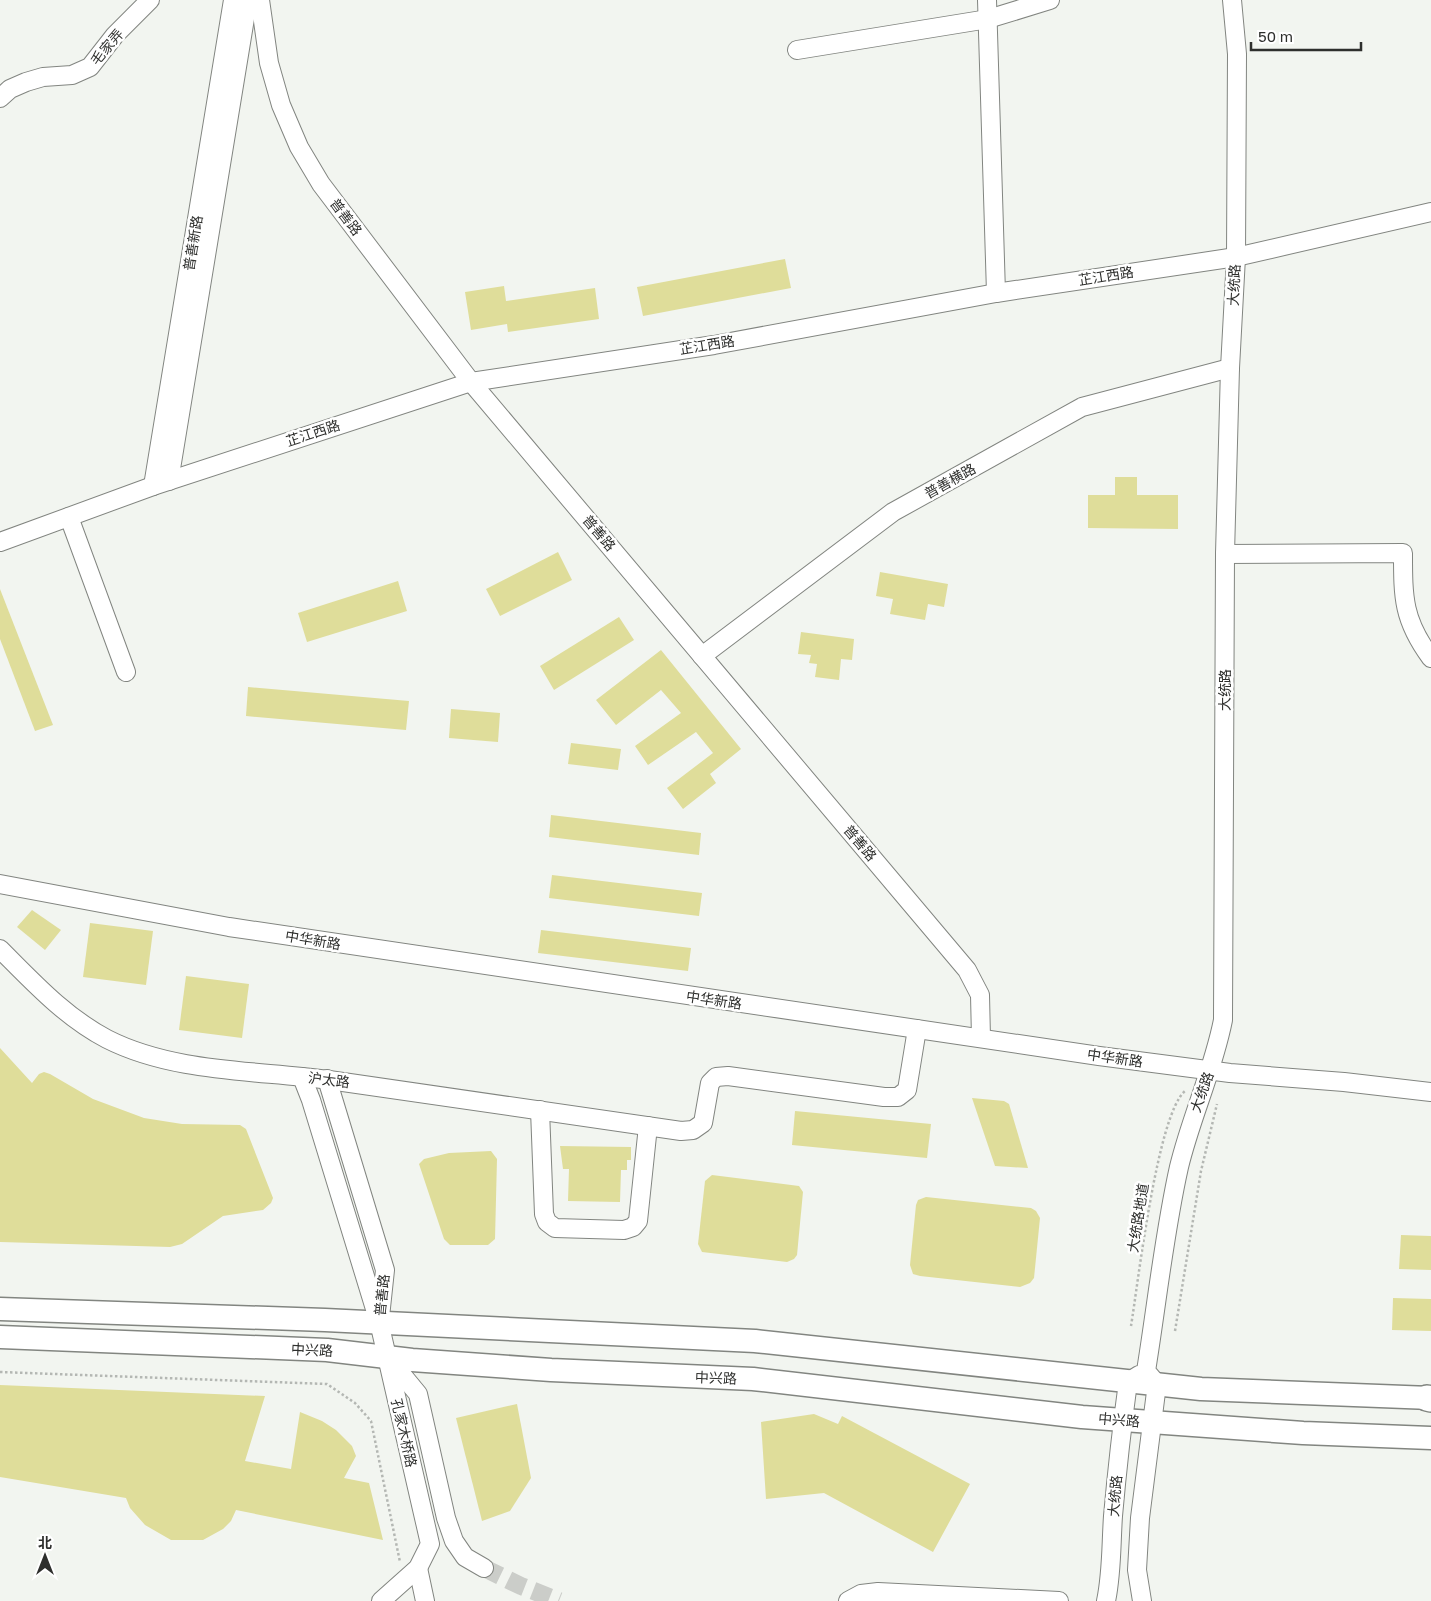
<svg xmlns="http://www.w3.org/2000/svg" width="1431" height="1601" font-family="'Golos Text','Noto Sans SC',sans-serif">
<rect width="100%" height="100%" fill="#f2f5f0"/>
<!-- building -->
<g fill="#dfdd9a">
<path d="M785,259L791,288L643,316L637,287Z"/>
<path d="M504,286L506,301L595,288L599,319L508,332L507,324L471,330L465,292Z"/>
<path d="M1115,477H1137V495H1178V529L1088,528V495H1115Z"/>
<path d="M558,552L572,580L500,616L486,589Z"/>
<path d="M880,572L948,584L944,607L928,604L925,620L890,614L893,599L876,596Z"/>
<path d="M398,581L407,611L307,642L298,613Z"/>
<path d="M0,589L53,725L35,731L0,639Z"/>
<path d="M619,617L634,640L554,690L540,666Z"/>
<path d="M801,632L854,639L852,660L841,659L839,680L815,677L817,664L809,663L811,655L798,654Z"/>
<path d="M661,650L741,749L710,774L716,783L683,809L667,788L713,753L696,732L648,765L635,746L681,713L661,690L616,725L596,700Z"/>
<path d="M248,687L409,701L406,730L246,716Z"/>
<path d="M451,709L500,713L498,742L449,738Z"/>
<path d="M571,743L621,749L618,770L568,764Z"/>
<path d="M551,815L701,833L699,855L549,837Z"/>
<path d="M552,875L702,893L699,916L549,898Z"/>
<path d="M32,910L61,930L45,950L17,927Z"/>
<path d="M90,923L153,931L146,985L83,977Z"/>
<path d="M541,930L691,948L688,971L538,953Z"/>
<path d="M186,976L249,984L242,1038L179,1030Z"/>
<path d="M0,1048L32,1083L39,1074L44,1072L50,1074L93,1099L144,1118L182,1124L240,1125L246,1129L273,1198L271,1203L263,1210L223,1216L182,1244L170,1247L0,1242Z"/>
<path d="M972,1098L1004,1101L1009,1104L1028,1168L995,1166Z"/>
<path d="M795,1111L931,1124L927,1158L792,1145Z"/>
<path d="M560,1146L631,1147V1160H627V1170H621L620,1202L568,1201L569,1169H563Z"/>
<path d="M491,1151L497,1159L495,1239L488,1245H450L444,1239L419,1164L424,1159L449,1153Z"/>
<path d="M712,1175L799,1186L803,1192L797,1255L794,1259L787,1262L702,1252L698,1244L705,1181Z"/>
<path d="M926,1197L1031,1208L1036,1211L1040,1218L1034,1278L1030,1283L1020,1287L920,1276L913,1274L910,1265L916,1205L918,1200Z"/>
<path d="M1401,1235L1431,1236V1270L1399,1269Z"/>
<path d="M1393,1298L1431,1299V1331L1392,1330Z"/>
<path d="M0,1385L265,1396L245,1461L291,1469L300,1412L322,1421L336,1430L352,1446L356,1456L344,1478L369,1483L383,1540L236,1510L231,1521L223,1529L203,1540H171L145,1525L130,1508L126,1498L0,1477Z"/>
<path d="M517,1404L531,1478L510,1511L482,1521L456,1418Z"/>
<path d="M814,1414L838,1424L842,1416L970,1484L933,1552L824,1493L766,1499L761,1422Z"/>
</g>
<g fill="none" stroke-linecap="round" stroke-linejoin="round">
<!-- minor-tunnel -->
<path stroke="#cbcdc9" stroke-width="18" stroke-dasharray="18 9" stroke-linecap="butt" d="M484,1568L521,1586L559,1601"/>
<defs>
<g id="minor">
<path d="M260,0L269,63L281,105L299,147L321,184L471,382L967,970L980,995L981,1038"/>
<path d="M987,0L996,293"/>
<path d="M797,50L988,19L1050,0"/>
<path d="M0,98L10,89L26,82L43,77L72,75L90,67L115,35L150,0"/>
<path d="M169,481L248,0"/>
<path d="M153,486L233,0"/>
<path d="M69,517L126,672"/>
<path d="M0,542L153,486L471,382L714,345L996,293L1236,257L1431,212"/>
<path d="M1225,554L1403,553C1403,598 1403,620 1431,658"/>
<path d="M702,656L893,512L1082,407L1230,368"/>
<path d="M0,884L229,927L1099,1056L1230,1073L1344,1082L1431,1092"/>
<path d="M0,949C33,982 65,1017 107,1039C174,1073 256,1070 329,1080C447,1096 564,1114 681,1131L693,1130L703,1123L710,1083L716,1077L728,1076L884,1097H898L907,1090L917,1029"/>
<path d="M302,1077L311,1100L379,1322L430,1544L418,1568L381,1601"/>
<path d="M327,1079L385,1270L380,1317"/>
<path d="M540,1110L544,1214L547,1222L555,1228L624,1230L633,1227L638,1221L648,1126"/>
<path d="M390,1360L418,1394L446,1518L454,1541L465,1557L484,1568"/>
<path d="M418,1568L425,1601"/>
<path d="M848,1601L861,1594L878,1592L1059,1601"/>
<path d="M1106,1601C1112,1573 1111,1545 1113,1516C1117,1471 1122,1426 1128,1382L1139,1375"/>
<path d="M1142,1601L1137,1570L1140,1518L1157,1384L1146,1371C1157,1303 1164,1234 1179,1167C1191,1117 1213,1071 1223,1020L1225,554L1230,368L1236,257L1237,54L1232,0"/>
</g>
<g id="major">
<path d="M0,1309L325,1320L755,1341L1201,1389L1431,1398"/>
<path d="M0,1337L327,1350L412,1360L551,1370L753,1379L1082,1417L1303,1433L1431,1438"/>
</g>
<path id="highway" d="M1427,1398L1431,1399"/>
</defs>
<!-- minor casing -->
<use href="#minor" stroke="#828580" stroke-width="20"/>
<!-- major casing -->
<use href="#major" stroke="#828580" stroke-width="25"/>
<!-- highway casing -->
<use href="#highway" stroke="#828580" stroke-width="28"/>
<!-- path -->
<g stroke="#b4b7b3" stroke-width="2.5" stroke-dasharray="2.5 2.5" stroke-linecap="butt">
<path d="M1131,1326C1138,1284 1157,1115 1185,1091"/>
<path d="M1175,1331L1201,1171L1217,1104"/>
<path d="M0,1372L327,1384L355,1403L371,1421L400,1562"/>
</g>
<!-- minor -->
<use href="#minor" stroke="#fff" stroke-width="18"/>
<!-- major -->
<use href="#major" stroke="#fff" stroke-width="22"/>
<!-- highway -->
<use href="#highway" stroke="#fff" stroke-width="25"/>
</g>
<g text-anchor="middle" stroke-width="5" stroke-linejoin="round" paint-order="stroke">
<!-- street labels -->
<g font-size="14" fill="#2e2f2d" stroke="#fff">
<text transform="translate(107 47) rotate(-49)" y="5">毛家弄</text>
<text transform="translate(346 217) rotate(53)" y="5">普善路</text>
<text transform="translate(193 243) rotate(-81)" y="5">普善新路</text>
<text transform="translate(1106 276) rotate(-9)" y="5">芷江西路</text>
<text transform="translate(1234 285) rotate(-87)" y="5">大统路</text>
<text transform="translate(707 345) rotate(-9)" y="5">芷江西路</text>
<text transform="translate(313 433) rotate(-18)" y="5">芷江西路</text>
<text transform="translate(950 481) rotate(-29)" y="5">普善横路</text>
<text transform="translate(599 533) rotate(50)" y="5">普善路</text>
<text transform="translate(1225 690) rotate(-90)" y="5">大统路</text>
<text transform="translate(860 843) rotate(50)" y="5">普善路</text>
<text transform="translate(313 940) rotate(9)" y="5">中华新路</text>
<text transform="translate(714 1000) rotate(8)" y="5">中华新路</text>
<text transform="translate(1115 1058) rotate(8)" y="5">中华新路</text>
<text transform="translate(329 1080) rotate(7)" y="5">沪太路</text>
<text transform="translate(1202 1092) rotate(-70)" y="5">大统路</text>
<text transform="translate(1138 1218) rotate(-81)" y="5">大统路地道</text>
<text transform="translate(382 1295) rotate(-84)" y="5">普善路</text>
<text transform="translate(312 1350) rotate(3)" y="5">中兴路</text>
<text transform="translate(716 1378) rotate(2)" y="5">中兴路</text>
<text transform="translate(1119 1420) rotate(5)" y="5">中兴路</text>
<text transform="translate(404 1433) rotate(77)" y="5">孔家木桥路</text>
<text transform="translate(1115 1496) rotate(-85)" y="5">大统路</text>
</g>
</g>
<!-- north arrow -->
<g transform="translate(45 1556)" stroke="#ffffff" stroke-width="4" paint-order="stroke">
<path d="M0-4L9 19L0 12L-9 19Z" fill="#2e2f2d"/>
<text y="-8" font-size="14" font-weight="bold" text-anchor="middle" fill="#2e2f2d">北</text>
</g>
<!-- scale -->
<path d="M1251 42v8h110v-8" fill="none" stroke="#2e2f2d" stroke-width="2.5"/>
<text x="1258" y="42" font-size="15" fill="#2e2f2d" stroke="#ffffff" stroke-width="4" paint-order="stroke">50 m</text>
</svg>
